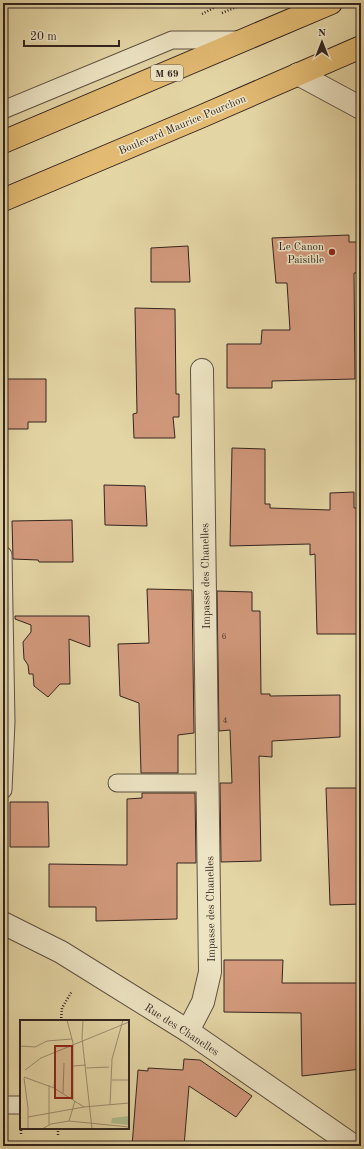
<svg xmlns="http://www.w3.org/2000/svg" width="364" height="1149" font-family="'Old Standard TT',serif">
<rect width="100%" height="100%" fill="#e4d5a5"/>
<filter id="stains"><feTurbulence type="fractalNoise" baseFrequency=".005" numOctaves="4"/><feColorMatrix values="0 0 0 0 .2 0 0 0 0 .09 0 0 0 0 .02 0 0 0 .5 -.17"/></filter>
<radialGradient id="worn" r=".72"><stop offset=".6" stop-color="#630" stop-opacity="0"/><stop offset="1" stop-color="#630" stop-opacity=".3"/></radialGradient>
<!-- building -->
<g fill="#d2997c" stroke="#32241f">
<path d="M349,235V242H359L361,273H354L355,379L272,381V388H227V344H261L262,330H290L287,283H276L272,238Z"/>
<path d="M188,246L190,282H151V248Z"/>
<path d="M135,308L175,309L176,394H179V417H173L175,438H134L133,414L137,413Z"/>
<path d="M3,379H46V422H28V429H3Z"/>
<path d="M232,448L265,449V504H270V508L330,510V493L354,492V508H360L361,634H317L315,554L310,555V544L230,546Z"/>
<path d="M104,485L145,486L147,526L105,525Z"/>
<path d="M72,520L73,562H39L38,560L13,559L12,521Z"/>
<path d="M147,589L192,590L194,733L178,735V773H141L139,703L120,696L118,644L149,643Z"/>
<path d="M217,591L252,592V611H260L261,694H270V696L340,695V737L272,741V757L259,756L261,861L221,862L220,783H232L230,730L219,731Z"/>
<path d="M15,616H89L90,647L69,639L70,684H60L48,697L34,686L33,674H29L28,665L24,659L23,642L31,632V625L15,619Z"/>
<path d="M326,788H361V904L330,905Z"/>
<path d="M142,793H195L196,863H177V919L96,921V907H49V864L127,865V799L142,798Z"/>
<path d="M10,802H48L49,847H10Z"/>
<path d="M224,960H283L282,983H361V1069L302,1076L301,1013L224,1012Z"/>
<path d="M184,1059L200,1060L252,1096L236,1117L189,1086L184,1146H132L138,1070L148,1071V1068L183,1070Z"/>
</g>
<g fill="none" stroke-linecap="round" stroke-linejoin="round">
<defs>
<g id="service">
<path d="M3,110L172,40H237"/>
<path d="M3,555L6,722L3,790"/>
<path d="M117,783H208"/>
<path d="M3,1105H21"/>
</g>
<g id="minor">
<path d="M298,74L361,108"/>
<path d="M3,923L61,952L188,1031L354,1146"/>
<path d="M188,1031L203,1002L210,972L202,370"/>
</g>
<g id="primary">
<path d="M3,142L331,3"/>
<path d="M3,200L200,117L361,47"/>
</g>
</defs>
<!-- service casing -->
<use href="#service" stroke="#5e5040" stroke-width="19"/>
<!-- minor casing -->
<use href="#minor" stroke="#5e5040" stroke-width="24"/>
<!-- primary casing -->
<use href="#primary" stroke="#32241f" stroke-width="24"/>
<!-- path -->
<g stroke="#32241f" stroke-width="2.5" stroke-dasharray="1 2" stroke-linecap="butt">
<path d="M222,13L246,3"/>
<path d="M202,14L223,3"/>
<path d="M61,1021L62,1008L72,991"/>
<path d="M21,1130V1135"/>
<path d="M58,1135V1128"/>
</g>
<!-- service -->
<use href="#service" stroke="#ede4c4" stroke-width="17"/>
<!-- minor -->
<use href="#minor" stroke="#ede4c4" stroke-width="22"/>
<!-- primary -->
<use href="#primary" stroke="#e2ba72" stroke-width="22"/>
</g>
<!-- markers -->
<circle fill="#8f2418" stroke="#ede4c4" stroke-width="1.5" cx="332" cy="252" r="4"/>
<g text-anchor="middle" stroke-width="3" stroke-linejoin="round" paint-order="stroke">
<!-- number labels -->
<g font-size="9" fill="#5a4136">
<text x="224" y="639">6</text>
<text x="225" y="723">4</text>
</g>
<!-- shield labels -->
<rect fill="#ede4c4" stroke="#6a5e50" stroke-width="1" x="151" y="65" width="32" height="16" rx="3"/>
<g font-size="10" font-weight="bold" fill="#32241f">
<text x="167" y="77">M 69</text>
</g>
<!-- street labels -->
<g font-size="11" fill="#32241f" stroke="#ede4c4">
<text transform="translate(182 124) rotate(-23)" y="4">Boulevard Maurice Pourchon</text>
<text transform="translate(205 576) rotate(-91)" y="4">Impasse des Chanelles</text>
<text transform="translate(210 909) rotate(-91)" y="4">Impasse des Chanelles</text>
<text transform="translate(182 1029) rotate(33)" y="4">Rue des Chanelles</text>
</g>
<!-- poi labels -->
<g font-size="11" fill="#32241f" stroke="#ede4c4" text-anchor="end">
<text x="324" y="250">Le Canon<tspan x="324" dy="13">Paisible</tspan></text>
</g>
</g>
<!-- overview -->
<g transform="translate(20 1020)">
<rect width="109" height="109" fill="#e4d5a5"/>
<path d="M109,96V105L91,103L92,98Z" fill="#aebe8b"/>
<path fill="none" stroke="#9d8e6f" stroke-width="1" d="M47,0L53,23V80M63,0L62,18L72,109M0,26L15,27L27,21L52,19M53,46L66,45M66,48L89,47M5,50L21,38L109,2M4,57L34,68L64,87L109,83M4,58L8,88V109M92,60H109M34,68L35,48M43,73L44,43M90,85L92,39L103,0M8,97L64,87M49,101L55,81M29,105V65M22,109L31,104L49,101L109,107"/>
<path fill="#8f2418" fill-opacity="0.15" stroke="#8f2418" stroke-width="2" d="M35,26H52V78H35Z"/>
<rect width="109" height="109" fill="none" stroke="#32241f" stroke-width="2"/>
</g>
<!-- margin -->
<rect width="364" height="1149" fill="none" stroke="#e4d5a5" stroke-width="16"/>
<rect x="4" y="4" width="356" height="1141" fill="none" stroke="#32241f" stroke-width="2"/>
<rect x="8" y="8" width="348" height="1133" fill="none" stroke="#32241f"/>
<!-- north arrow -->
<g transform="translate(322 42)" stroke="#ede4c4" stroke-width="3" paint-order="stroke">
<path d="M0-3L7 15L0 10L-7 15Z" fill="#32241f"/>
<text y="-6" font-size="11" font-weight="bold" text-anchor="middle" fill="#32241f">N</text>
</g>
<!-- scale -->
<path d="M24 40v6h95v-6" fill="none" stroke="#32241f" stroke-width="2"/>
<text x="30" y="40" font-size="12" fill="#32241f" stroke="#ede4c4" stroke-width="3" paint-order="stroke">20 m</text>
<rect width="100%" height="100%" filter="url(#stains)"/>
<rect width="100%" height="100%" fill="url(#worn)"/>
</svg>
